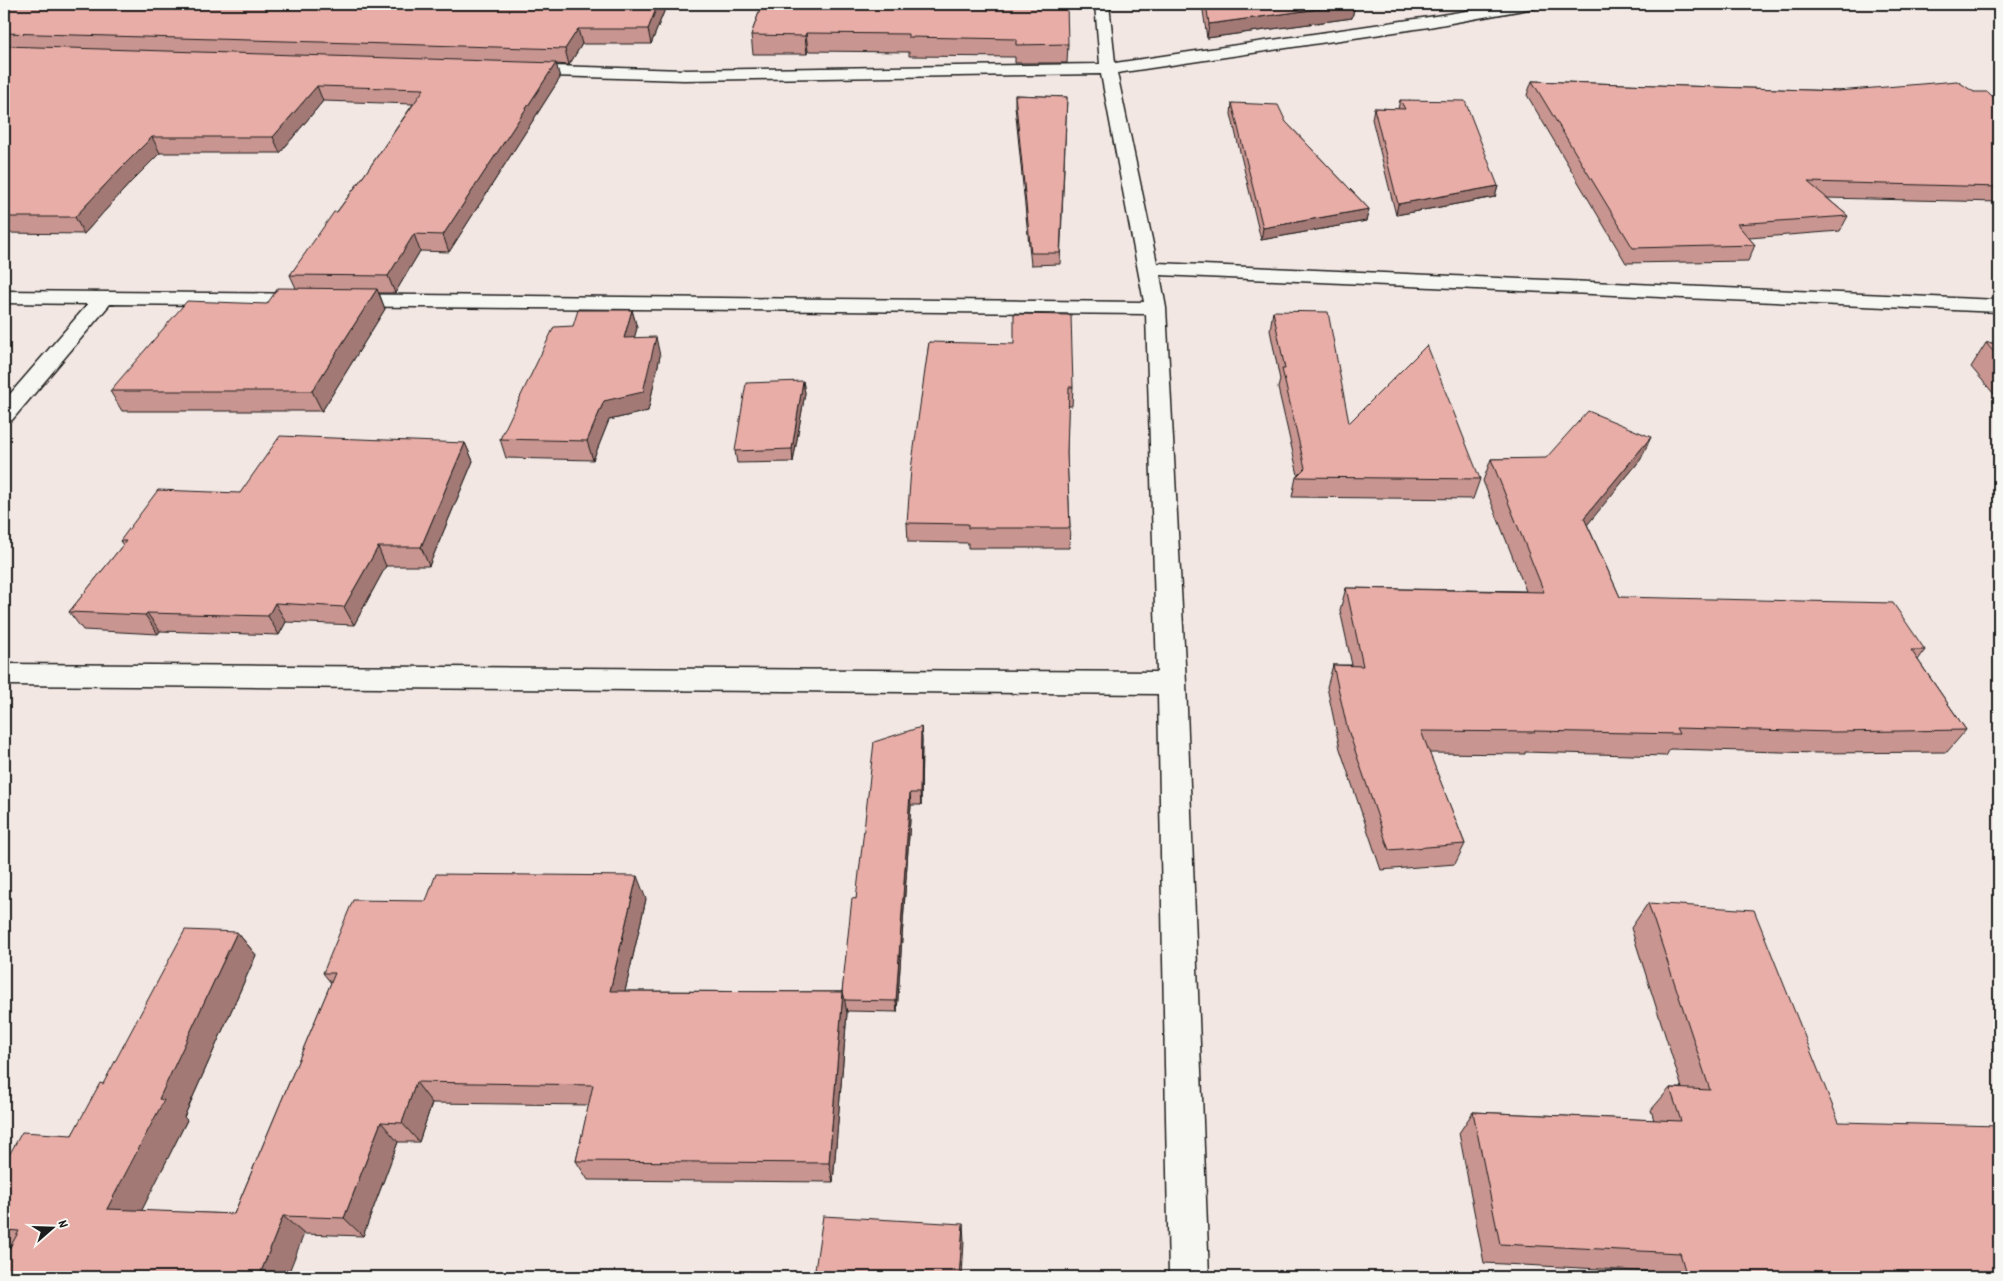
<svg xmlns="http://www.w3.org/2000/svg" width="2003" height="1281" font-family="Dekko,sans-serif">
<rect width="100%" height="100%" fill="#f3e7e3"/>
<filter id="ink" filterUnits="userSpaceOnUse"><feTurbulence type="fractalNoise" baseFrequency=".02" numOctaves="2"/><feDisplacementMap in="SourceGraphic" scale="10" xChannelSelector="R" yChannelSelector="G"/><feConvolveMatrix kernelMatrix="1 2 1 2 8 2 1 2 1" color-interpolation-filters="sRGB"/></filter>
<g filter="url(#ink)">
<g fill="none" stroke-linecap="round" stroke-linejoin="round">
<defs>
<path id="minor" d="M1095,4H1109L1115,63L1429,17L1509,4H1541L1539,7L1534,8L1429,27L1117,73L1157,263L1999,300V312L1160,275L1166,308L1186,683L1209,1277H1169L1158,694L4,685V664L1157,672L1146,314L110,304L12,420L4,422V401L88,304L4,303V291L1144,302L1101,74L684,80L520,75L514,73L512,70L514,67L520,65L684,70L1100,64Z"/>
</defs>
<!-- minor casing -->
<use href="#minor" stroke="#1c1c1c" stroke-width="3"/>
<!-- minor -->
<use href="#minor" fill="#f6f6f2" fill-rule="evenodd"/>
</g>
<!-- wall -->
<g fill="#c89590" stroke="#1c1c1c">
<path d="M4,4H667L651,44H582L569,65L556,64L560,78L449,252L420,251L395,293H379L385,309L322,411H122L110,391L296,288L290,275L365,174L413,104L323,101L280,153H160L130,183L84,234L4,233Z"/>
<path d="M762,4L1068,44L1067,63H1015V57L909,56V52L808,51L807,54H753L751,35Z"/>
<path d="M1202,4H1355L1352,18L1207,38Z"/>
<path d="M1532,81L1838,91L1974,92L1999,103V202L1827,198L1848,216L1840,231L1749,238L1755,245L1748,261L1626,263L1527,95Z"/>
<path d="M1015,95L1067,97L1060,264L1031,265L1015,106Z"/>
<path d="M1400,100L1498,186L1495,197L1396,215L1372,119L1374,108L1398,109Z"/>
<path d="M1232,103L1286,122L1369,209L1366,221L1261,240L1231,114Z"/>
<path d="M632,310L637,328L634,338L660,356L648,411L609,420L593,460L506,458L500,439L573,326Z"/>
<path d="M1273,311L1349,423L1480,479L1473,499L1292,497L1296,477L1298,475L1278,388L1280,380L1270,330Z"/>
<path d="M929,342L1073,387L1072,406H1068L1067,453L1070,528L1069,548H968V543L908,542L907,523Z"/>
<path d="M1986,343H1999V400L1971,367Z"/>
<path d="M803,381L805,393L793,462L737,463L735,451Z"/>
<path d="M465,443L473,461L429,566H386L354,625L286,622L279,635L160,631L158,634L83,630L69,612L123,545L120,541L240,493Z"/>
<path d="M1491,459H1641L1587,524L1620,597L1925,650L1918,660L1966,730L1947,752L1818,753L1670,749L1666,756L1525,752V754L1429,753L1465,844L1455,864L1381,870L1340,749L1327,687L1333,665H1352L1340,610L1346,588L1526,591L1483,481Z"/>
<path d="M921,727L922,740L921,805H911L897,1012L847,1011V1013L833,1182L588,1180L576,1161L589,1105L432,1103L419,1142H398L363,1236L304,1234L10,1246L4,1245V1164L72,1135L103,1084L237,932L256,955L184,1117L187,1120L141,1211L234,1214L331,983L323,973L426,901L646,899L625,991L842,992L856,899Z"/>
<path d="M1648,903L1839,1122L1999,1277H1660L1658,1272L1484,1263L1459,1133L1473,1112L1654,1120L1651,1110L1670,1088H1682L1631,928Z"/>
</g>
<!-- shaded-wall -->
<g fill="#a27975" stroke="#1c1c1c">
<path d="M658,4H667L651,44L648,29Z"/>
<path d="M1355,4L1352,18L1207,38L1209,24Z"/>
<path d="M578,29L582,44L569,65L565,49Z"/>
<path d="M806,33L808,51L807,54L805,36Z"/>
<path d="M556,63L560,78L449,252L443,235Z"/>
<path d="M317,86L323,101L280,153L273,137Z"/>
<path d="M152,137L160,153L130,183L84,234L75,217L122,167Z"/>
<path d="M1498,186L1495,197L1396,215L1398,204Z"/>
<path d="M1369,209L1366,221L1261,240L1263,228Z"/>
<path d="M414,234L420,251L395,293L388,276Z"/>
<path d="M377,289L385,309L322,411L312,391Z"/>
<path d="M632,310L637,328L629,357L624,338Z"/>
<path d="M656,337L660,356L648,411L609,420L593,460L587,441L604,401Z"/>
<path d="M803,381L805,393L793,462L792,449Z"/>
<path d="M1651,437L1641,459L1575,540L1584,518Z"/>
<path d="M465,443L473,461L429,566L421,547Z"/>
<path d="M378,547L386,566L354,625L344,607Z"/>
<path d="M275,603L286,622L279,635L268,616Z"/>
<path d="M147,613L160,631L158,634L145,615Z"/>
<path d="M921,727L922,740L921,805L920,793Z"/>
<path d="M910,793L911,805L897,1012L896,1001Z"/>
<path d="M637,876L646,899L620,1013L610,991Z"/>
<path d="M237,932L256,955L184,1117L187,1120L133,1228L107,1209Z"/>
<path d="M843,992L847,1013L833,1182L829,1163Z"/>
<path d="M416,1082L432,1103L419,1142L402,1123Z"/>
<path d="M381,1122L398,1142L363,1236L344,1218Z"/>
<path d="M283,1216L304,1234L287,1277H259Z"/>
<path d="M963,1224L964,1241L962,1277H959Z"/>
</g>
<!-- building -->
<g fill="#e8ada7" stroke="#1c1c1c">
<path d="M4,4H658L648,29H578L565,49L4,33Z"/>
<path d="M762,4H1067L1068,44L1016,45V39L908,37V34L806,33L805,36L751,35Z"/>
<path d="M1206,4H1355L1209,24Z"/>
<path d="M4,46L556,63L443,235L414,234L388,276L290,275L334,212H337L365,174L424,89L317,86L273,137H152L122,167L75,217H4Z"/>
<path d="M1532,81L1838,91L1957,81L1974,92H1988L1999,103V187L1808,182L1848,216L1737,224L1755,245L1633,248Z"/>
<path d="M1015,95L1067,97L1060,253H1031Z"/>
<path d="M1400,100L1465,101L1498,186L1398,204L1374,108L1405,109Z"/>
<path d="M1232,103L1278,105L1286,122L1369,209L1263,228Z"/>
<path d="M278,288L377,289L312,391H110L187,301L267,304Z"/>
<path d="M578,310H632L624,338L656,337L643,392L604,401L587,441L500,439L554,327L573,326Z"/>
<path d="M1273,311L1328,312L1349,423L1427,345L1480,479L1296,477L1305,468L1282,369H1285Z"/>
<path d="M1014,314L1071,315L1073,387H1069L1067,453L1070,528H968V524L907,523L911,469L929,342L1014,344Z"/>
<path d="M1986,343H1999V358Z"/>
<path d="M803,381L792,449L735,451L746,383Z"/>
<path d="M1588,411L1651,437L1584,518L1620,597L1893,603L1925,650H1911L1966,730L1834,732L1676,728L1679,734L1534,731L1535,732L1421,731L1465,844L1389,850L1347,727L1333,665L1363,666L1346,588L1544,592L1491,459L1546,458Z"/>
<path d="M280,436L465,443L421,547H378L344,607L275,603L268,616L147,613L145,615L69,612L126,541H120L158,490L240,493Z"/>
<path d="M921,727L920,793H910L896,1001L845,1000L843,992H842L852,898L856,899L874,742Z"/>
<path d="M436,874L637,876L610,991L843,992L829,1163L576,1161L593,1085L416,1082L402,1123L381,1122L344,1218L283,1216L259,1277H4V1258L19,1231L4,1230V1164L22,1132L72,1135L100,1083L103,1084L185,930L237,932L159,1099L164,1100L107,1209L234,1214L335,973H323L353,900L426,901Z"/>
<path d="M1648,903L1754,910L1839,1122L1999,1126V1277H1687L1680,1253L1500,1244L1473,1112L1681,1121L1670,1088L1710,1090Z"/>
<path d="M823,1216L963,1224L959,1277H814Z"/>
</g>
</g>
<!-- margin -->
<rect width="2003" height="1281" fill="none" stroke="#f6f6f2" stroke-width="20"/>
<rect x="10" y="10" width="1983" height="1261" fill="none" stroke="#1c1c1c" stroke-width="2" filter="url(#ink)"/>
<!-- north arrow -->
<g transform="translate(52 1228) rotate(70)" stroke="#f6f6f2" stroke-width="4" paint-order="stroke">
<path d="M0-4L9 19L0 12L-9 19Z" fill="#1c1c1c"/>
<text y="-8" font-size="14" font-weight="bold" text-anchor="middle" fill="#1c1c1c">N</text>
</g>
</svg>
